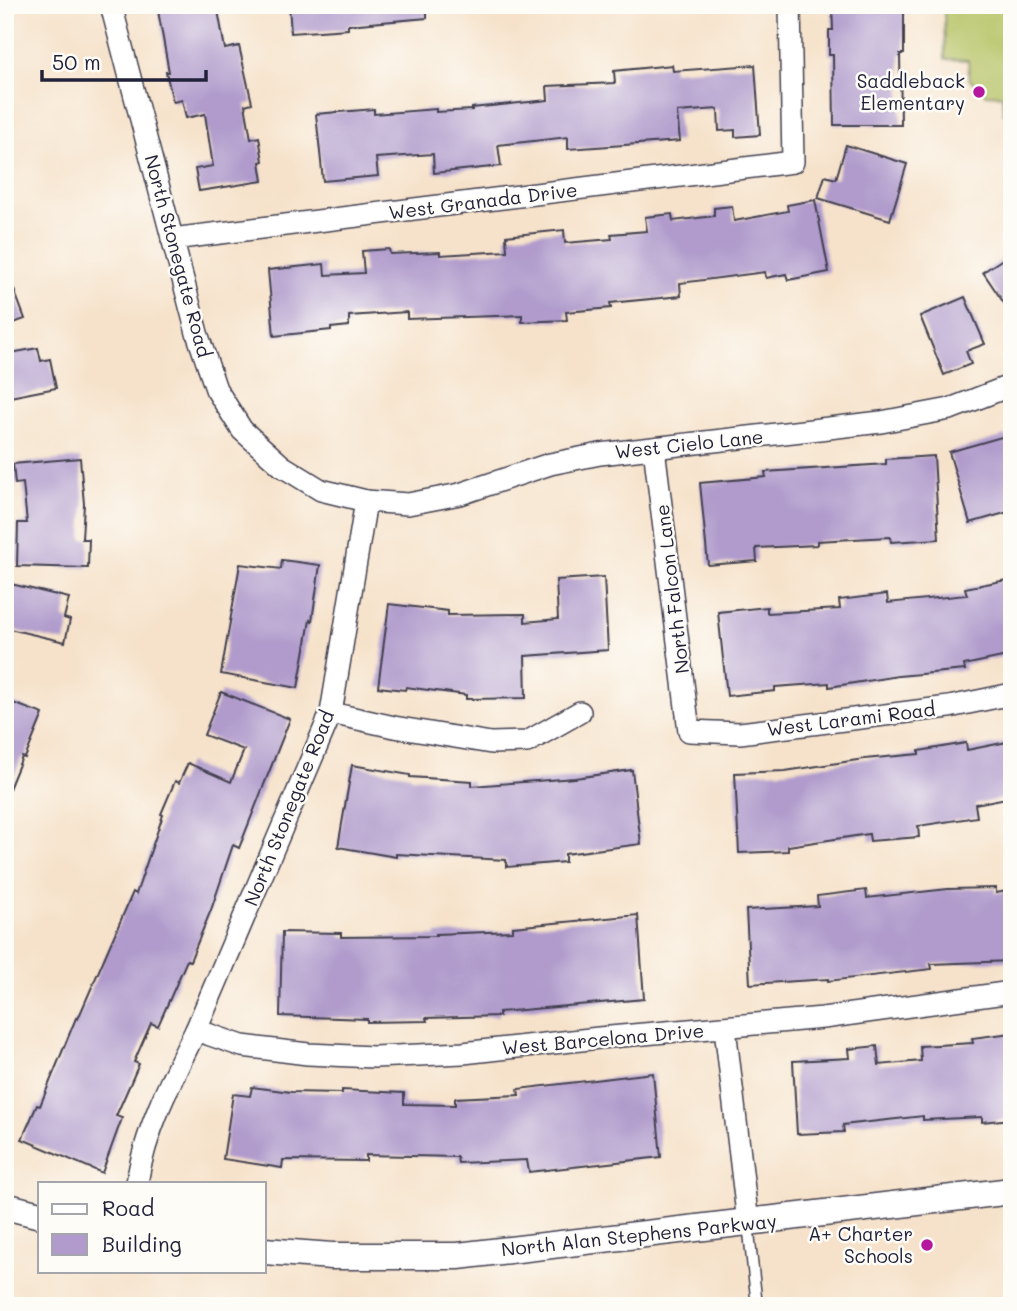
<svg xmlns="http://www.w3.org/2000/svg" width="1017" height="1311" font-family="Mali,sans-serif">
<rect width="100%" height="100%" fill="#fdfcf7"/>
<filter id="ink" filterUnits="userSpaceOnUse"><feTurbulence type="fractalNoise" baseFrequency=".0143" numOctaves="2"/><feDisplacementMap in="SourceGraphic" scale="14" xChannelSelector="R" yChannelSelector="G"/><feConvolveMatrix kernelMatrix="1 2 1 2 8 2 1 2 1" color-interpolation-filters="sRGB"/></filter>
<filter id="wash" filterUnits="userSpaceOnUse"><feTurbulence type="fractalNoise" baseFrequency=".00686" numOctaves="4" result="noise"/><feDisplacementMap in="SourceGraphic" scale="28" xChannelSelector="R" yChannelSelector="G"/><feGaussianBlur stdDeviation="1.57" result="paint"/><feColorMatrix in="noise" values="0 0 0 0 0 0 0 0 0 0 0 0 0 0 0 0 0 1.4 0 .05"/><feComposite in="paint" operator="in"/></filter>
<g filter="url(#wash)">
<rect width="100%" height="100%" fill="#f6e2ca"/>
<!-- green -->
<path fill="#b5c264" stroke="#6c7250" stroke-width="2" d="M944,5H1012V114H1003L1002,95L985,94L969,79L968,60L945,59Z"/>
<g id="blocks">
<!-- building -->
<g fill="#b09bcc">
<path d="M157,5H217L225,49L239,46L252,103L245,105L251,139L259,137L263,161L260,162L263,181L199,191L195,169L213,166L205,114L186,118L182,100L173,102L166,72H169Z"/>
<path d="M289,5H427V18L348,25V29L291,33Z"/>
<path d="M832,5H892V7H904V54H900L901,125H834L833,55H829V30H833Z"/>
<path d="M672,65L673,71L755,65L760,135L735,137V130L719,131L718,109L677,112L680,141L568,149V137L498,145L501,166L434,173L433,154L376,158L378,176L323,181L316,114L374,109V114L436,109V112L472,110V108L548,100L547,86L615,83L614,71Z"/>
<path d="M846,145L907,164L890,220L818,198L825,176L836,179Z"/>
<path d="M815,200L829,272L788,280L786,274L766,278L765,272L680,283L681,296L610,303L611,308L566,312L567,320L522,322V315L407,319V312L349,316V326L331,328V330L274,336L268,270L324,264L325,275L364,273L362,251L389,249L390,254L440,252V255L507,251L506,236L564,230L565,243L612,239L611,234L647,231L645,217L672,214L673,221L714,216V208L732,206L734,221L788,211L787,205Z"/>
<path d="M1012,253V315L983,272Z"/>
<path d="M5,271H7L25,319L5,326Z"/>
<path d="M965,297L985,344L966,351L971,364L944,375L920,316Z"/>
<path d="M38,348L41,361L50,359L56,388L5,398V354Z"/>
<path d="M1012,434V511L970,523L949,452Z"/>
<path d="M934,456L939,539L891,542L890,537L817,541V545L756,548L757,561L708,565L700,483L766,477L765,472L886,464V459Z"/>
<path d="M80,458L84,504L82,539H89L88,568L17,566L18,523H27L23,483L15,484L13,464Z"/>
<path d="M282,560L320,565L312,621L310,620L298,688L221,674L240,564L281,569Z"/>
<path d="M604,577L608,650L525,656L526,698L466,699V695L406,687L405,690L378,687L389,604L448,611V615L525,614V622L558,619L556,580Z"/>
<path d="M1012,579V655L964,665L965,670L898,676L829,687V683L775,687V691L727,696L718,612L767,607V613L840,609L839,600L887,594L888,603L967,595L965,588Z"/>
<path d="M11,584L69,598L64,618L70,620L65,642L5,628V610Z"/>
<path d="M221,692L290,719L239,848L233,845L211,910L190,961L187,960L158,1026L151,1023L134,1062L139,1064L116,1116L122,1118L102,1173L22,1139L37,1105L40,1106L76,1018L78,1019L133,892L136,894L163,815L161,814L175,781L179,783L188,763L231,782L244,750L204,735Z"/>
<path d="M5,700L43,714L25,758L22,757L6,796Z"/>
<path d="M1012,741V797L975,804L977,817L918,826L919,837L870,841L869,834L788,846V851L739,853L735,773L785,771L864,759L919,754V751L966,743L967,750Z"/>
<path d="M352,765L410,775V777L472,781V786L575,778L632,770L641,844L565,854V862L507,867L506,860L396,854V857L338,847Z"/>
<path d="M996,888V893L1012,890V961L931,964L932,969L828,981V979L750,984L746,910L818,906L817,896L866,890L867,898L948,889Z"/>
<path d="M638,915L644,999L499,1012V1016L426,1018L427,1021L367,1022V1019L280,1016L282,932L341,933V937L436,936V934L513,931V927Z"/>
<path d="M1012,1033V1119L982,1122V1117L923,1120V1116L843,1125L844,1132L797,1134L793,1061L850,1058L849,1049L877,1046L879,1065L921,1061L920,1046L973,1043L972,1038Z"/>
<path d="M653,1073L661,1157L529,1172L527,1160L458,1163L457,1157L366,1155V1161L283,1160L282,1168L223,1159L233,1094L250,1096L252,1087L291,1092L342,1093V1090L404,1093V1104L455,1105V1098L519,1095L518,1089Z"/>
</g>
</g>
</g>
<g filter="url(#ink)">
<use href="#blocks" fill-opacity="0" stroke="#423f50" stroke-width="2"/>
<g fill="none" stroke-linecap="round" stroke-linejoin="round">
<defs>
<path id="service" d="M748,1223L757,1306"/>
<g id="minor">
<path d="M111,5L197,333L216,389L242,430L282,466L321,490L366,501L331,713L196,1030C172,1078 145,1130 137,1183"/>
<path d="M172,239L793,162L790,5"/>
<path d="M654,448L689,731L740,733L949,707L1012,694"/>
<path d="M366,501L408,504L460,494L550,464L600,454L881,422L950,409L1012,385"/>
<path d="M331,713L394,727L491,743L527,742L580,712"/>
<path d="M725,1028L748,1223"/>
<path d="M196,1030L242,1046L308,1054L374,1057L463,1053L599,1038L823,1018L1012,992"/>
</g>
<g id="tertiary">
<path d="M5,1206L40,1215"/>
<path d="M264,1251L332,1256H458L1012,1191"/>
</g>
</defs>
<!-- service casing -->
<use href="#service" stroke="#423f50" stroke-width="13"/>
<!-- minor casing -->
<use href="#minor" stroke="#423f50" stroke-width="24"/>
<!-- tertiary casing -->
<use href="#tertiary" stroke="#423f50" stroke-width="29"/>
<!-- service -->
<use href="#service" stroke="#fff" stroke-width="10"/>
<!-- minor -->
<use href="#minor" stroke="#fff" stroke-width="21"/>
<!-- tertiary -->
<use href="#tertiary" stroke="#fff" stroke-width="26"/>
</g>
</g>
<!-- markers -->
<g fill="#b5179e" stroke="#fdfcf7" stroke-width="2.5">
<circle cx="979" cy="92" r="7"/>
<circle cx="927" cy="1245" r="7"/>
</g>
<g text-anchor="middle" stroke-width="5" stroke-linejoin="round" paint-order="stroke">
<!-- poi labels -->
<g font-size="19" fill="#22223b" stroke="#fdfcf7" text-anchor="end">
<text x="965" y="88">Saddleback<tspan x="965" dy="22">Elementary</tspan></text>
<text x="913" y="1241">A+ Charter<tspan x="913" dy="22">Schools</tspan></text>
</g>
<!-- street labels -->
<g font-size="19" fill="#22223b" stroke="#fdfcf7">
<text transform="translate(483 201) rotate(-7)" y="7">West Granada Drive</text>
<text transform="translate(178 256) rotate(75)" y="7">North Stonegate Road</text>
<text transform="translate(689 444) rotate(-6)" y="7">West Cielo Lane</text>
<text transform="translate(672 589) rotate(-97)" y="7">North Falcon Lane</text>
<text transform="translate(851 719) rotate(-7)" y="7">West Larami Road</text>
<text transform="translate(289 808) rotate(-68)" y="7">North Stonegate Road</text>
<text transform="translate(603 1039) rotate(-5)" y="7">West Barcelona Drive</text>
<text transform="translate(639 1235) rotate(-6)" y="7">North Alan Stephens Parkway</text>
</g>
</g>
<!-- margin -->
<rect width="1017" height="1311" fill="none" stroke="#fdfcf7" stroke-width="28"/>
<!-- legend -->
<rect x="38" y="1182" width="228" height="91" fill="#fdfcf7" stroke="#a5a5ac" stroke-width="2"/>
<rect x="52" y="1204" width="35" height="10" fill="#ffffff" stroke="#a5a5ac" stroke-width="2"/>
<text x="102" y="1216" font-size="21" fill="#22223b">Road</text>
<rect x="52" y="1234" width="35" height="21" fill="#b09bcc" stroke="#a5a5ac" stroke-width="2"/>
<text x="102" y="1252" font-size="21" fill="#22223b">Building</text>
<!-- scale -->
<path d="M42 70v10h164v-10" fill="none" stroke="#22223b" stroke-width="3.5"/>
<text x="52" y="70" font-size="21" fill="#22223b" stroke="#fdfcf7" stroke-width="5" paint-order="stroke">50 m</text>
</svg>
